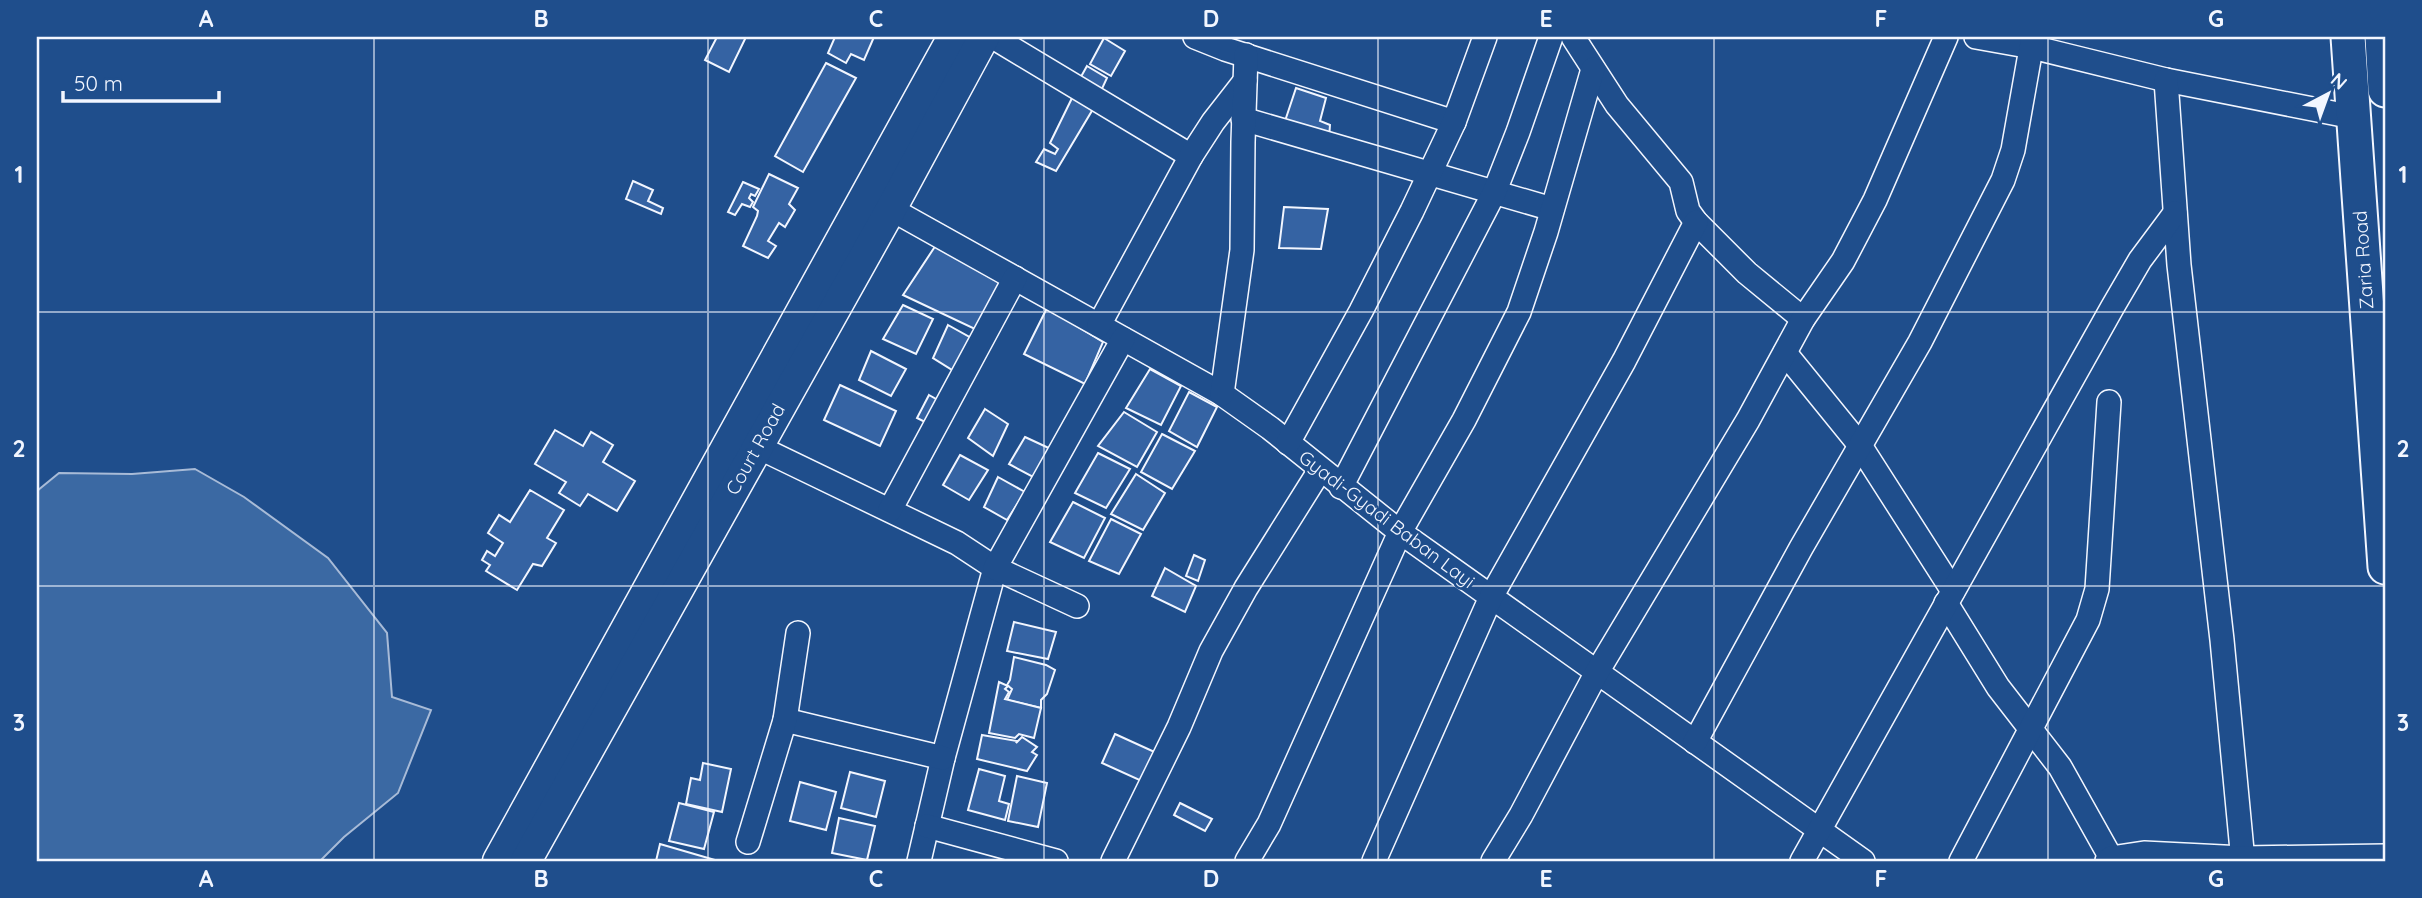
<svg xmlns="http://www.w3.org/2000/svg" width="2422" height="898" font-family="Quicksand,sans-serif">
<rect width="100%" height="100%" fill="#1f4e8c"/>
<!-- water -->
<path fill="#3b69a3" stroke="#a8bbd7" stroke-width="2" d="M195,469L244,497L328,558L387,633L392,697L431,710L398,793L344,837L320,861H37V491L59,473L132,474Z"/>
<!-- building -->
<g fill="#3563a3" stroke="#f2f6ff" stroke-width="2">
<path d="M717,37H746L729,72L705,60Z"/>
<path d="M835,37H874L864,60L851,54L846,63L828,53Z"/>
<path d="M1104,38L1125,51L1111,76L1090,64Z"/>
<path d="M826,63L856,78L803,172L775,156Z"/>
<path d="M1087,66L1107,78L1100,93L1078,82Z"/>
<path d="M1296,88L1326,98L1320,121L1330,125L1329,138L1284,124Z"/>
<path d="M1075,92L1096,104L1056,171L1036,162L1044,149L1055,154L1058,149L1050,143Z"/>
<path d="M769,174L798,188L789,204L795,210L785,227L779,223L768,241L776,246L768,258L743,246L757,216L758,211L753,207Z"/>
<path d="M633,181L653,190L648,201L663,208L661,214L626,199Z"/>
<path d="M743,182L759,189L755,196L751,194L749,198L753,202L750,207L742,204L735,215L728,212Z"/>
<path d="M1284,207L1328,209L1321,249L1279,248Z"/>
<path d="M936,245L1004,282L977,330L903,295Z"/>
<path d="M903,305L933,319L916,354L883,339Z"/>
<path d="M1047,308L1103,342L1085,384L1024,354Z"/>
<path d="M948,325L973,339L957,373L933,358Z"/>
<path d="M871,351L906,369L891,396L859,380Z"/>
<path d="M1150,369L1181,386L1161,425L1126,408Z"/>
<path d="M840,385L896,411L880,446L824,420Z"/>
<path d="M1189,392L1217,407L1197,447L1169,431Z"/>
<path d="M929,395L943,403L931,425L917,418Z"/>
<path d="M985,409L1008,424L993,456L968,438Z"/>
<path d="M1124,412L1157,432L1137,467L1098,446Z"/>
<path d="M555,430L583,446L591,432L613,445L603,462L635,481L617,511L588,494L580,506L559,493L566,482L535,464Z"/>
<path d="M1162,434L1195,451L1172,489L1141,472Z"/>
<path d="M1025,437L1053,450L1035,478L1009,464Z"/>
<path d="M1098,453L1130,469L1106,508L1075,493Z"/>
<path d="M960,455L988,470L969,500L943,485Z"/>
<path d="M1136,474L1165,493L1143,530L1111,514Z"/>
<path d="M998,477L1025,492L1007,520L984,507Z"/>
<path d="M530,490L564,510L547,538L556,543L542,566L533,564L517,590L486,571L490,565L482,560L487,551L495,556L503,543L488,533L499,515L510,522Z"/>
<path d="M1073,502L1105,518L1084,558L1050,542Z"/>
<path d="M1111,519L1141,534L1119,574L1089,561Z"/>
<path d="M1194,555L1205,560L1198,581L1186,576Z"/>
<path d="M1165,568L1196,586L1185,612L1152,596Z"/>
<path d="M1014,622L1056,632L1048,659L1007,651Z"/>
<path d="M1014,657L1046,665L1055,670L1047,694L1041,700V708L1007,700L1012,689L1007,685L1010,680Z"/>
<path d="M999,682L1008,686L1005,689L1009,692L1005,699L1041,708L1034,738L1019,734L1015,738L989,733Z"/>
<path d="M1115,734L1159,754L1146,783L1102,763Z"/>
<path d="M982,735L1017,741L1016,743L1022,737L1037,747L1032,752L1037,755L1027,771L977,759Z"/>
<path d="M703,763L731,769L722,812L686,804L691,778L700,780Z"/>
<path d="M979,769L1005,776L999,801L1009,804L1005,820L968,810Z"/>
<path d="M850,772L885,781L876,817L841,808Z"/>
<path d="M1017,776L1047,783L1038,827L1008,821Z"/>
<path d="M800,782L836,792L826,830L790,821Z"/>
<path d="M679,803L714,812L704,849L669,841Z"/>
<path d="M1180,803L1212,819L1205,831L1174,815Z"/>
<path d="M839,818L875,826L867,860L832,853Z"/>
<path d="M660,844L715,860L714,861H656Z"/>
</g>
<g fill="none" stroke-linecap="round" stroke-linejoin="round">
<defs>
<g id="minor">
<path d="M993,37L1191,156"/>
<path d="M1195,37L1225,49L1454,122"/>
<path d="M1573,37L1617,105L1681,182L1688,211L1696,222L1747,273L1803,319"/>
<path d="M1976,37L2032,47L2166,80L2353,117"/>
<path d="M2166,80L2179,265L2222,640L2243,861"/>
<path d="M1243,119L1552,209"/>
<path d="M891,209L1222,394L1270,428L1400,532L1863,861"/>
<path d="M1099,325L1191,156L1213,122L1245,81"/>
<path d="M1785,353L1859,444L1953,591"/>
<path d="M1222,394L1242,250L1243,142L1246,55"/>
<path d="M1288,443L1361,311L1412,211L1454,122L1485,37"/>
<path d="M756,446L957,543L995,568L943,758L919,861"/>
<path d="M1341,487L1494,193L1518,132L1551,37"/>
<path d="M890,510L1015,278"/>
<path d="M1946,603L1998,687L2060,767L2111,858"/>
<path d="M1077,606L995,568L1123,339"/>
<path d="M785,720L943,758"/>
<path d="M1695,742L1801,548L1920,342L2003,180L2013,150L2033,37"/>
<path d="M927,826L1056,861"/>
<path d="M748,842L785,720L798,633"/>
<path d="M1113,861L1179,727L1211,651L1246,588L1320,470"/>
<path d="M1247,861L1269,824L1400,532L1464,420L1519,312L1546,232L1593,69"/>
<path d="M1374,861L1491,597L1624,361L1696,222"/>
<path d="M1493,861L1521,815L1597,672L1748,420L1803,319L1843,261L1875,200L1946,37"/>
<path d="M1802,861L2112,308L2140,260L2175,213"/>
<path d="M1961,861L2088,620L2097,589L2109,402"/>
<path d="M2107,861L2111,858L2144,853L2243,858L2385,856"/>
</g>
<g id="major">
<path d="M498,861L953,37"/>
<path d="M526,861L891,209L984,37"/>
</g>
<g id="highway">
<path d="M2348,37L2385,567"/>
<path d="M2382,37L2385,90"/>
</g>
</defs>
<!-- minor casing -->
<use href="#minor" stroke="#f2f6ff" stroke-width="26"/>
<!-- major casing -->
<use href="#major" stroke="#f2f6ff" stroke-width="33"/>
<!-- highway casing -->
<use href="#highway" stroke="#f2f6ff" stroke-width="37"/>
<!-- minor -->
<use href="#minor" stroke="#1f4e8c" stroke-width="23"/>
<!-- major -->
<use href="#major" stroke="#1f4e8c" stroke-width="30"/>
<!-- highway -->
<use href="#highway" stroke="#1f4e8c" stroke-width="33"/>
</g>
<!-- grid -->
<path fill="none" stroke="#f2f6ff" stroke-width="2" stroke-opacity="0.55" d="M374,37V861M708,37V861M1044,37V861M1378,37V861M1714,37V861M2048,37V861M37,312H2385M37,586H2385"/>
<g text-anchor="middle" stroke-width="5" stroke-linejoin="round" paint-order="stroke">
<!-- street labels -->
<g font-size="19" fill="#f2f6ff" stroke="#1f4e8c">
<text transform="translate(2363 260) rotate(-94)" y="7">Zaria Road</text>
<text transform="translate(755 449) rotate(-61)" y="7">Court Road</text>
<text transform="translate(1387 519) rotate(37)" y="7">Gyadi-Gyadi Baban Layi</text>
</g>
</g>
<!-- border -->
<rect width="2422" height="898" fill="none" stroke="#1f4e8c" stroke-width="77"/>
<!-- north arrow -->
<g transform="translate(2328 94) rotate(41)" stroke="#1f4e8c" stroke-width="5" paint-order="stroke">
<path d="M0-5L12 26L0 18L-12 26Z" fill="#f2f6ff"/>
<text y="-10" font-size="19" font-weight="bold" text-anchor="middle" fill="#f2f6ff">N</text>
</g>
<!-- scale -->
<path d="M63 91v10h156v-10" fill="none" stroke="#f2f6ff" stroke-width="3.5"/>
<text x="74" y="91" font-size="21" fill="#f2f6ff" stroke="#1f4e8c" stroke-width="5" paint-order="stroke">50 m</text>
<rect x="38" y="38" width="2346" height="822" fill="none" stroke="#f2f6ff" stroke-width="2.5"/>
<g font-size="23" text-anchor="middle" font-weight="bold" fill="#f2f6ff">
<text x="206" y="27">A</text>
<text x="541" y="27">B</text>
<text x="876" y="27">C</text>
<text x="1211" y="27">D</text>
<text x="1546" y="27">E</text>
<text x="1881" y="27">F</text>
<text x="2216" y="27">G</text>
<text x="19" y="183">1</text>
<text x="2403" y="183">1</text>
<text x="19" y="457">2</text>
<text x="2403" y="457">2</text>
<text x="19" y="731">3</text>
<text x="2403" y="731">3</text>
<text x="206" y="887">A</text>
<text x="541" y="887">B</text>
<text x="876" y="887">C</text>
<text x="1211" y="887">D</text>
<text x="1546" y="887">E</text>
<text x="1881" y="887">F</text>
<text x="2216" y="887">G</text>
</g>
</svg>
